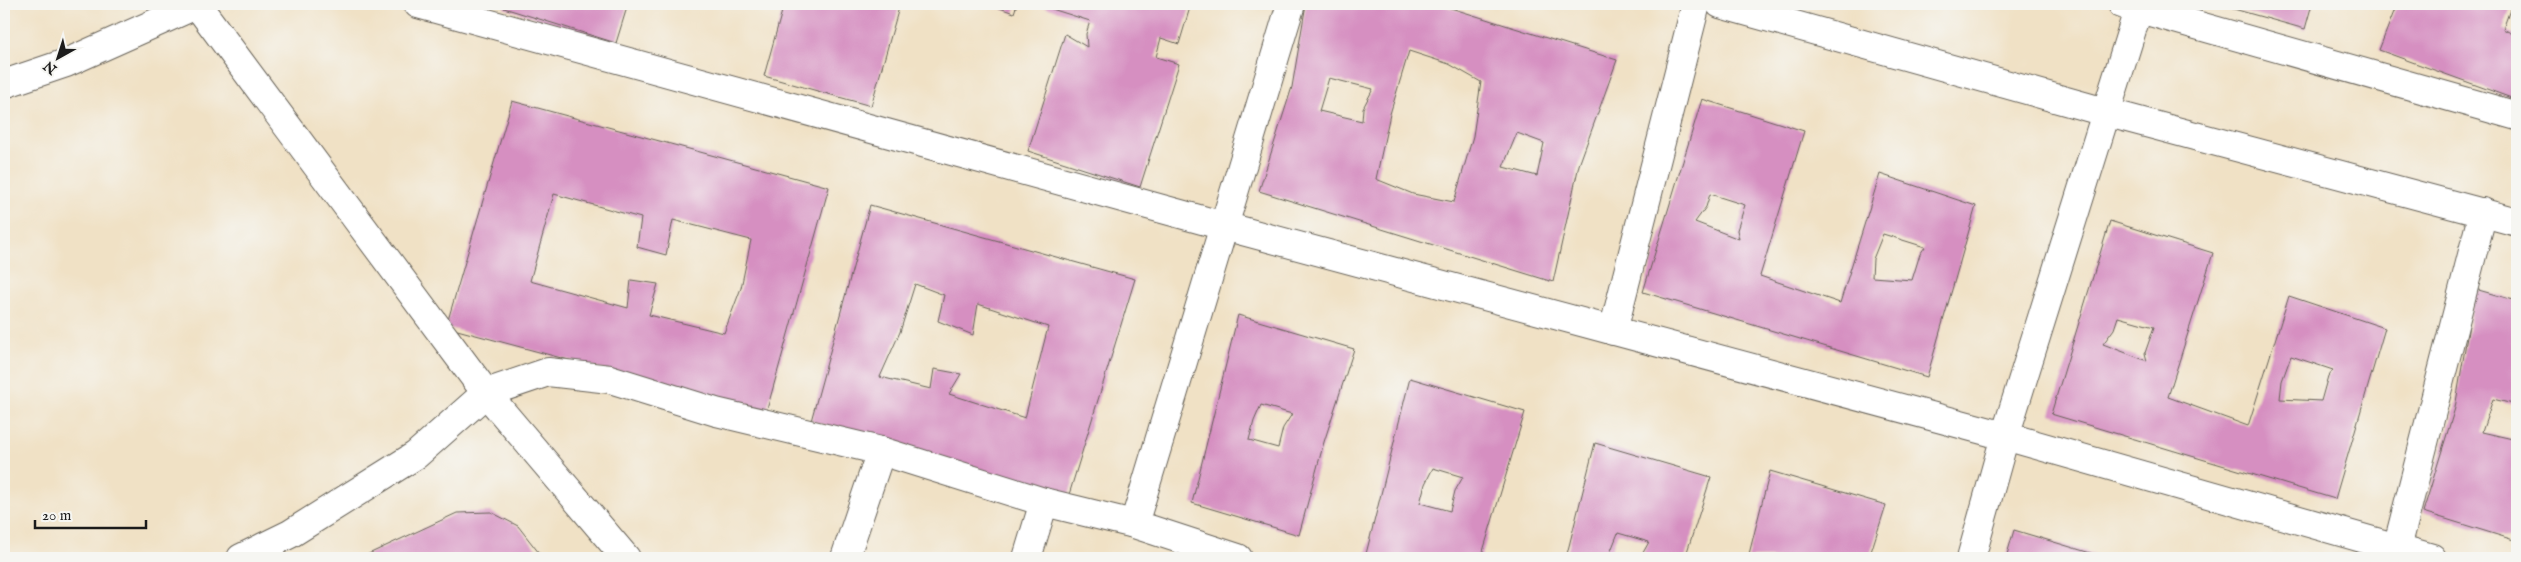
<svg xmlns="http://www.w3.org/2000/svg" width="2521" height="562" font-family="'IM FELL English',serif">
<rect width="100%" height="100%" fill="#f6f6f2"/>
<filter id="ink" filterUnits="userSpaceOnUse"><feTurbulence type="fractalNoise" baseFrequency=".02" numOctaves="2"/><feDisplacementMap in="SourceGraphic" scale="10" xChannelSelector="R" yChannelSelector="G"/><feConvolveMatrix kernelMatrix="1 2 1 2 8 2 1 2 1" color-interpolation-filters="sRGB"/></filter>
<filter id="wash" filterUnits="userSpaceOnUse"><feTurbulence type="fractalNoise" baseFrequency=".0096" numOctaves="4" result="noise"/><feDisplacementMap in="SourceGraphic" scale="20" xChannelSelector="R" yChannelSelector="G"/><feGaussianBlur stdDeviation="1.12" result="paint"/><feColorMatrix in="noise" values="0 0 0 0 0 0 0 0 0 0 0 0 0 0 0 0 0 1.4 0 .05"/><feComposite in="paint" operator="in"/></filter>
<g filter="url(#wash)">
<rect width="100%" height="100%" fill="#f0e1c5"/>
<g id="blocks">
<!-- building -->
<g fill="#d68fc1" fill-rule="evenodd">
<path d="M505,4H628L616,43L504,8Z"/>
<path d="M784,4H900L871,106L764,76Z"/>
<path d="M988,4H1017L1014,13Z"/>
<path d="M1036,4H1191L1179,44L1161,38L1156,57L1179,64L1140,187L1028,151L1065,34L1087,47L1086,34L1090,21Z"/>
<path d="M1306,4H1438L1617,60L1579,165L1553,282L1259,191L1292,87ZM1409,51L1449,64L1481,82L1473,136L1454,202L1413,194L1376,179L1390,114ZM1329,78L1373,89L1363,108L1362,121L1319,111ZM1517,133L1544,143L1537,176L1503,167Z"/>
<path d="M2216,4H2312L2305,29Z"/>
<path d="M2397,4H2512L2503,29L2517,36V100L2379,50Z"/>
<path d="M1702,99L1804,131L1760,276L1840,303L1880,174L1976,206L1927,377L1643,292ZM1710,194L1745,205L1737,230L1739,239L1695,222L1706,207ZM1883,234L1925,247L1920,254L1912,280L1872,277L1873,259Z"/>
<path d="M512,101L829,187L766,413L446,327ZM554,194L641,218L637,247L666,255L673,220L751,240L741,288L724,333L649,315L658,284L631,280L628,308L530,281Z"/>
<path d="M870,205L1135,279L1068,498L811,421ZM915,284L944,295L938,321L973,335L978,304L1048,327L1025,418L949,394L961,374L934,369L931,389L880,377L900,332Z"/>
<path d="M2110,221L2213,253L2168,397L2248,426L2289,296L2385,328L2335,499L2051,414ZM2118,317L2154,327L2145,353L2147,361L2103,344L2114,329ZM2291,356L2333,370L2328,376L2321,401L2280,399L2282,381Z"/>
<path d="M2475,289L2517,301V405L2493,399L2482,432L2517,440V541L2423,512L2455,408Z"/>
<path d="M1238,315L1354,349L1324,442L1299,535L1192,503ZM1261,405L1292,414L1283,428L1278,448L1249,440L1254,421Z"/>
<path d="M1410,378L1525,412L1481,558H1365ZM1433,468L1463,477L1455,491L1450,511L1420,503L1425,484Z"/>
<path d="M1595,443L1711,477L1685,558H1640L1649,542L1618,533L1608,558H1566Z"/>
<path d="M1770,471L1886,505L1869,558H1748Z"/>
<path d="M491,512L518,526L543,558H360L457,513Z"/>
<path d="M2014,530L2107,558H2006Z"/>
</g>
</g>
</g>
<g filter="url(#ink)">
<use href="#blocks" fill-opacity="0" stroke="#666157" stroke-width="1"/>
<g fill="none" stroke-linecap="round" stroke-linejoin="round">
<defs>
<g id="minor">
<path d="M418,4L1224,226L2005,436L2432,558"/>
<path d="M1720,4L2105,112L2517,222"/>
<path d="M2122,4L2517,116"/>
<path d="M198,6L486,393L626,558"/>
<path d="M4,84L66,63L198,4"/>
<path d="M1613,331L1696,4"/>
<path d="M1134,524L1291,4"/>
<path d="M2397,548L2483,212"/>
<path d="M241,558L290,534L416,455L486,393L548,372L610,379L716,412L881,451L1044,502L1134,524L1238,558"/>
<path d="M845,558L881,451"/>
<path d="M1027,558L1044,502"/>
<path d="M1971,558L2005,436L2140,4"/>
</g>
</defs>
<!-- minor casing -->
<use href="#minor" stroke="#666157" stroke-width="30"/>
<!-- minor -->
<use href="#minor" stroke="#fff" stroke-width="28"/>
</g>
</g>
<!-- margin -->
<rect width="2521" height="562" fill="none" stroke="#f6f6f2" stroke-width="20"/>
<!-- north arrow -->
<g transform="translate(58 58) rotate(219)" stroke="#f6f6f2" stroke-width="4" paint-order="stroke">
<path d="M0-4L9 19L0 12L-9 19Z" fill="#1c1c1c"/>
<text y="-8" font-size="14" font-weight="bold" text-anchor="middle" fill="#1c1c1c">N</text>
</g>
<!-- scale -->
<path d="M35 520v8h111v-8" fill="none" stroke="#1c1c1c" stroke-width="2.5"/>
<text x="42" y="520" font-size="15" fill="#1c1c1c" stroke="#f6f6f2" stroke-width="4" paint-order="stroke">20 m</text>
</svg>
